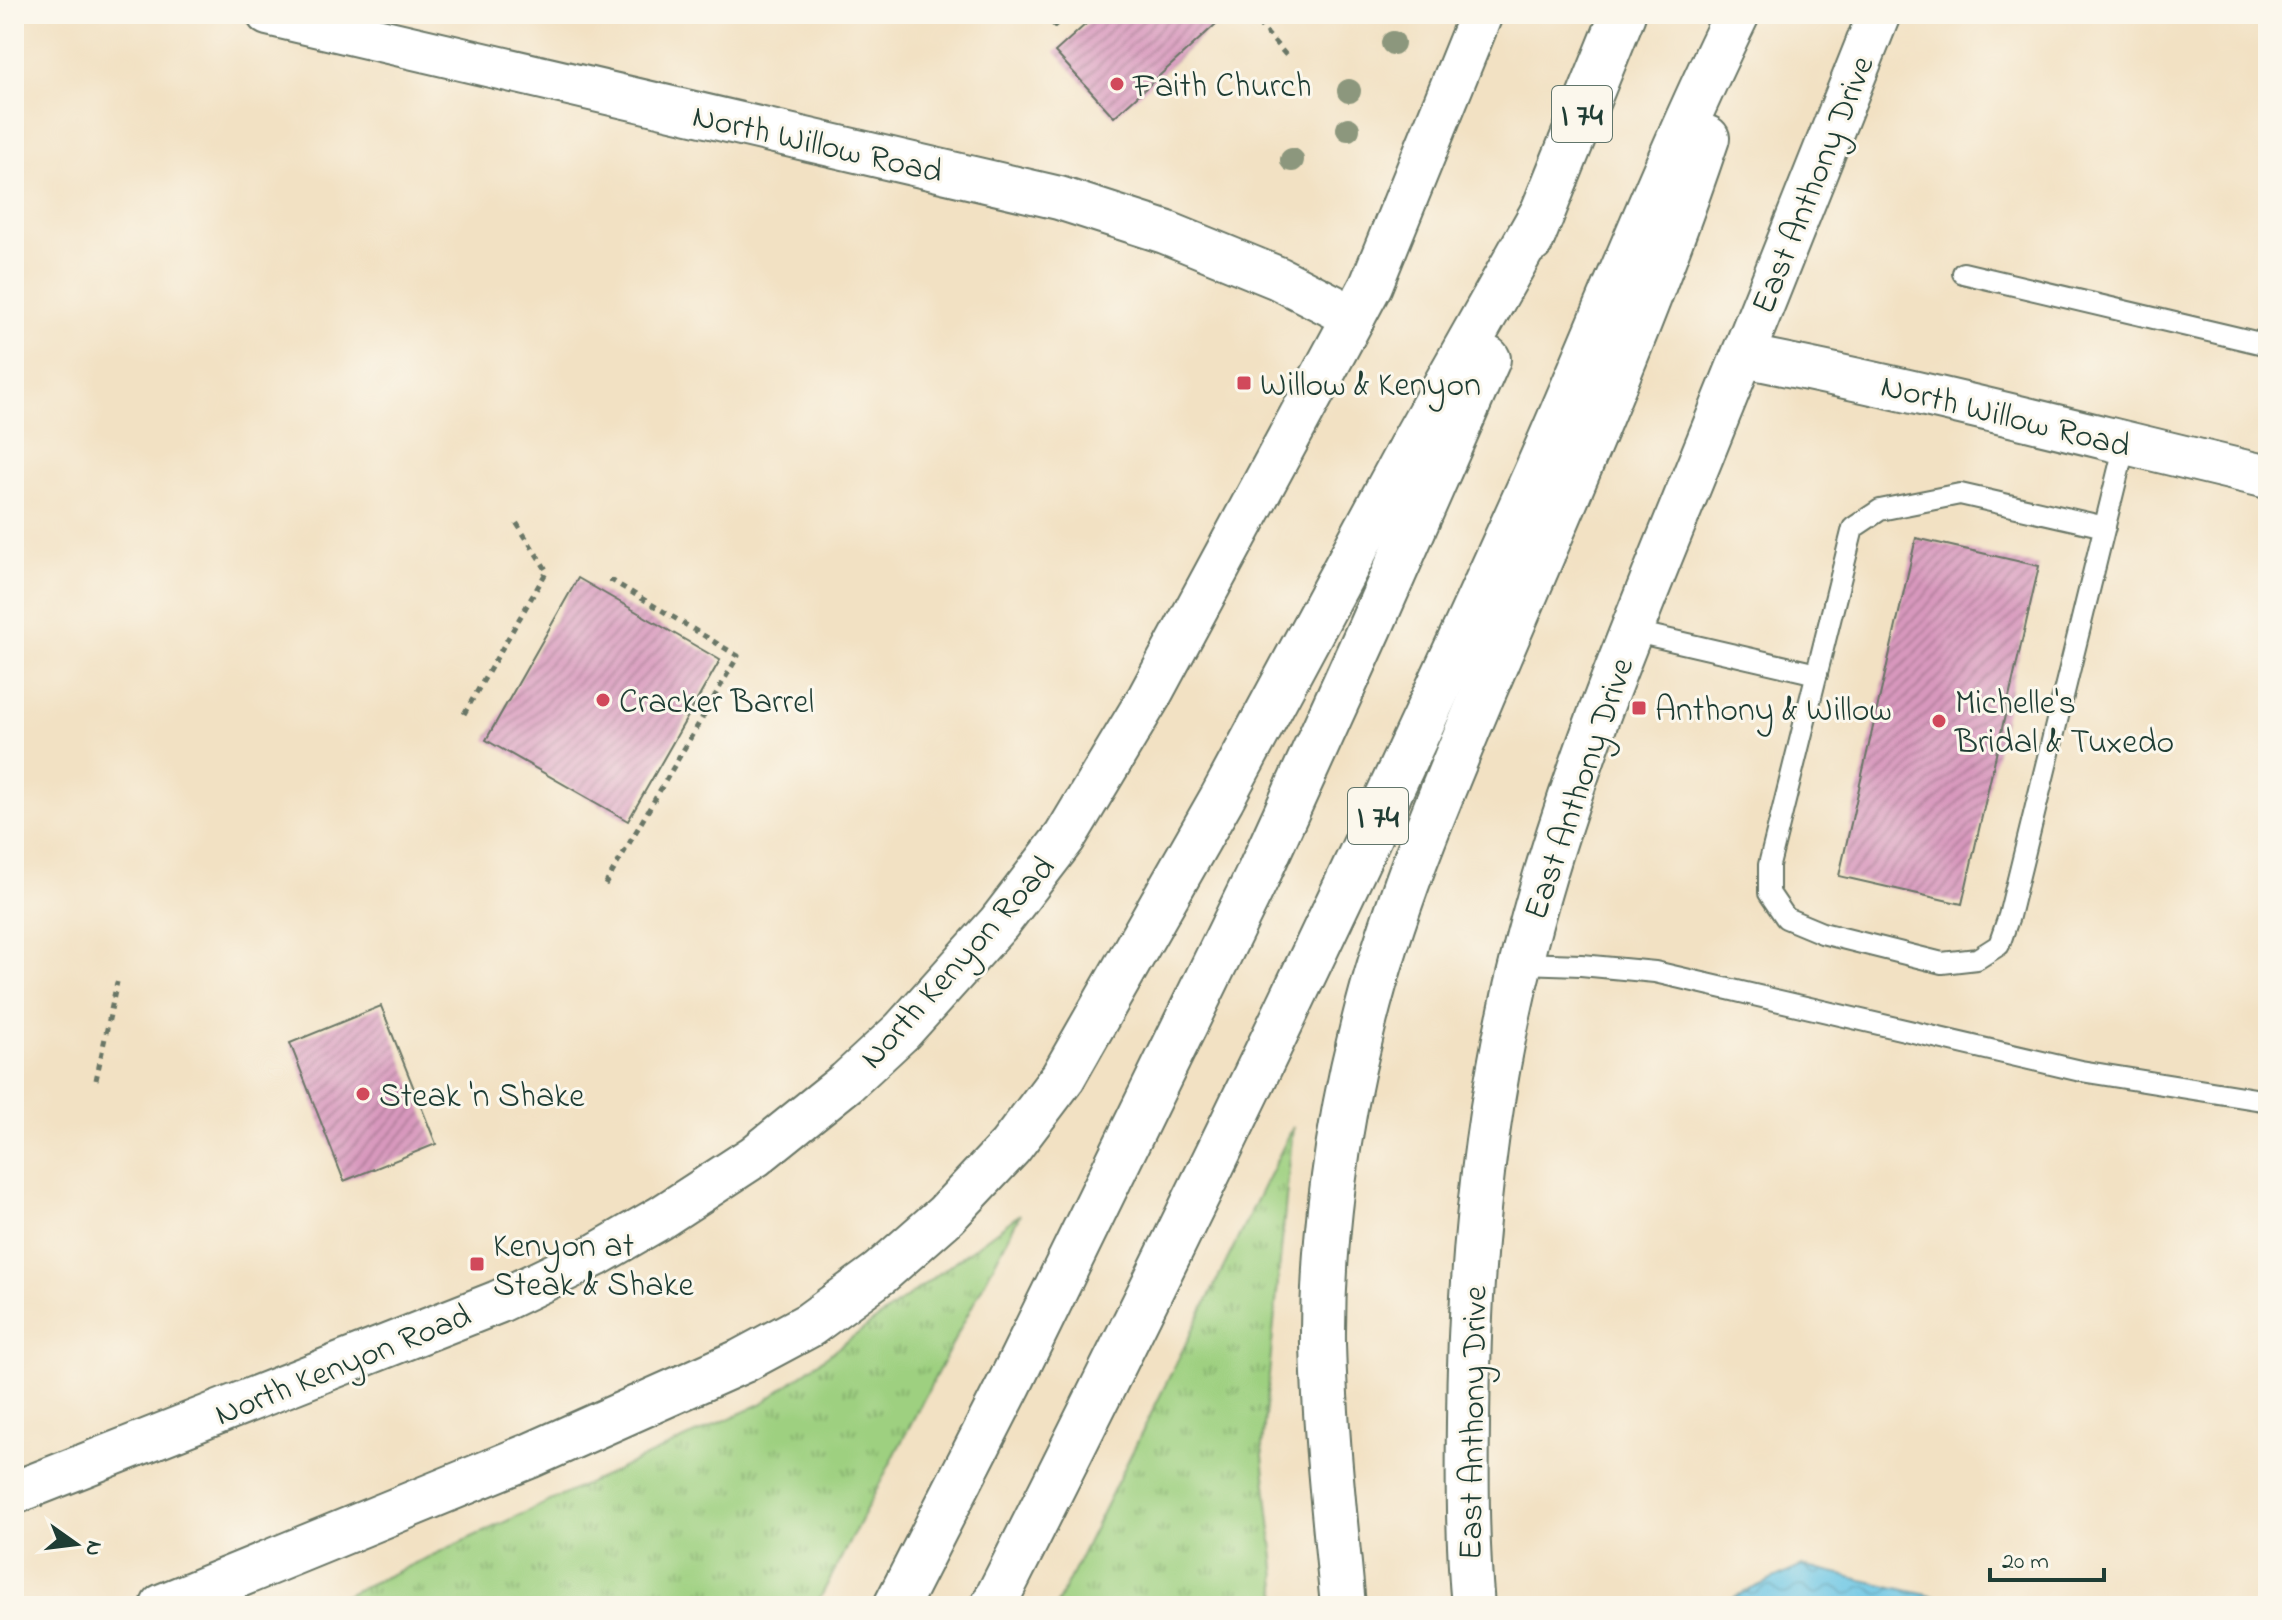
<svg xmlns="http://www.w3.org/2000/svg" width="2282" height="1620" font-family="'Indie Flower',sans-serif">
<defs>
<pattern id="grass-tufts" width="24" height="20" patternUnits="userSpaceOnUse" patternTransform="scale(2)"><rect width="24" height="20" fill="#9ed080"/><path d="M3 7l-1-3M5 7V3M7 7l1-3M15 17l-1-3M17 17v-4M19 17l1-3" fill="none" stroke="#80aa6a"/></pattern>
<pattern id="water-waves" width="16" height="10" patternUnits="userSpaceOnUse" patternTransform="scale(2)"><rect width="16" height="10" fill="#66c4e4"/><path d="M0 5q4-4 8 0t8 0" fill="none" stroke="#53a0ba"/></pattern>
<pattern id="building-hatch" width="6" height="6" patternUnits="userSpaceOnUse" patternTransform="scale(2)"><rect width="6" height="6" fill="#d898bd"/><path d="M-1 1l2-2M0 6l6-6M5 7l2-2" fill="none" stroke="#af7d9a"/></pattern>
</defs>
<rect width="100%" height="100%" fill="#fbf7ec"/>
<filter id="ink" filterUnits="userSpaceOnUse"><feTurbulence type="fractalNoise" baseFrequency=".0125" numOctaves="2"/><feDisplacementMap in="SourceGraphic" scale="16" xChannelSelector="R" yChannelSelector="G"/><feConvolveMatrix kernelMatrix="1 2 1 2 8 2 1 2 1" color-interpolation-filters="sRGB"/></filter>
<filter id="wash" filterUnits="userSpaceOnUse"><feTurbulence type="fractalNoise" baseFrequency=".006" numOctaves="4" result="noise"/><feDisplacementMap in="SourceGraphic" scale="32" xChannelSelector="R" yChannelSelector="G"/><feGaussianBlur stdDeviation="1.8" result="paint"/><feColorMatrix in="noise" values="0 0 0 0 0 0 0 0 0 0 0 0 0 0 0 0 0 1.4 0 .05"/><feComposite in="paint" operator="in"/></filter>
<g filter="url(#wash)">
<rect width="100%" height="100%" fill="#f2e1c3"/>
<!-- grass -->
<g fill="url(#grass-tufts)" stroke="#5e865a" stroke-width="2">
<path d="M1293,1127L1262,1447L1279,1606H1056Z"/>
<path d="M1020,1214L816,1606H322L763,1403Z"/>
</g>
<!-- water -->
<path fill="url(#water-waves)" stroke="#42808c" stroke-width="2" d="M1802,1566L1974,1606H1714Z"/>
<g id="blocks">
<!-- building -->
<g fill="url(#building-hatch)">
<path d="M1097,14H1227L1114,117L1055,52Z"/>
<path d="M1916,538L2039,566L1962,904L1839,876Z"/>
<path d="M578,578L720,660L628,821L486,740Z"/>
<path d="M381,1006L436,1144L344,1181L290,1043Z"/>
</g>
</g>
</g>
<g filter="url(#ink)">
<use href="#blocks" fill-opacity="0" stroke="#697666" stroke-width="2"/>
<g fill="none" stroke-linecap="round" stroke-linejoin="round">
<defs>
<g id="service">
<path d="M1963,273L2268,345"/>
<path d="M2105,527L1960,494L1880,510L1853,528L1769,865V893L1786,918L1822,933L1942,963L1977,959L1999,945L2009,916L2125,444"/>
<path d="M1631,631L1817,674"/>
<path d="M1521,963L1581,965L1655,972L2081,1071L2268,1101"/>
</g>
<g id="minor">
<path d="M268,14L1059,198L1165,232L1278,278L1354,317"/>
<path d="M1743,356C1919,390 2093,436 2268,477"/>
<path d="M14,1493L498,1302L596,1255L660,1218L755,1156L847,1082L902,1031L999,923L1065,837L1149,697L1371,285L1481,14"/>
<path d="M1473,1606C1467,1545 1467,1484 1468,1422C1469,1262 1485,1099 1526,943C1569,776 1637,616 1702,456C1762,309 1820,162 1879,14"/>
</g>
<g id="motorway">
<path d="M1531,241L1623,14"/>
<path d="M163,1606L529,1456L742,1361L809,1325L880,1273L946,1215L1010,1147L1063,1077L1222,798L1416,437L1541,215"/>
<path d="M896,1606L1010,1383L1257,877L1370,628L1488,359"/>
<path d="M993,1606C1182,1233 1364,857 1535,475C1603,322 1663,165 1737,14"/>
<path d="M1343,1606C1335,1519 1325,1432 1323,1344C1322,1242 1337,1129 1362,1030C1391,910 1440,796 1488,682C1564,502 1645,323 1707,138"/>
</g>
</defs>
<!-- service casing -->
<use href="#service" stroke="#697666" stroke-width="24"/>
<!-- minor casing -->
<use href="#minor" stroke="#697666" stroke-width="46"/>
<!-- motorway casing -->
<use href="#motorway" stroke="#697666" stroke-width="48"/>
<!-- path -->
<g stroke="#697666" stroke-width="5" stroke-dasharray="6 6" stroke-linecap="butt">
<path d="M1044,14L1060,31"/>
<path d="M1250,14L1286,55"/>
<path d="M464,714L547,571L514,519"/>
<path d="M605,885L738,656L606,577"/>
<path d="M96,1080L117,982"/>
</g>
<!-- service -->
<use href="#service" stroke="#fff" stroke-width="20"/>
<!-- minor -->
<use href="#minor" stroke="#fff" stroke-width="42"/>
<!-- motorway -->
<use href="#motorway" stroke="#fff" stroke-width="44"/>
</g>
<!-- trees -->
<g fill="#8c977d">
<circle cx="1393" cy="43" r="12"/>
<circle cx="1349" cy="91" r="12"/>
<circle cx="1348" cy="129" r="12"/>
<circle cx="1292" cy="160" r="12"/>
</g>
</g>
<!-- markers -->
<g fill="#d1495b" stroke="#fbf7ec" stroke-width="3">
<circle cx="1117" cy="84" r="8"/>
<rect x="1236" y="375" width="16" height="16" rx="4"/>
<circle cx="603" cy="700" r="8"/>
<rect x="1631" y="700" width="16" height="16" rx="4"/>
<circle cx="1939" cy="721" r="8"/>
<circle cx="363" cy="1094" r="8"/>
<rect x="469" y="1256" width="16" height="16" rx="4"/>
</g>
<g text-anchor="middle" stroke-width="6" stroke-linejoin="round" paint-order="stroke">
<!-- shield labels -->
<g fill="#fbf7ec" stroke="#61756b" stroke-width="2">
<rect x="1552" y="86" width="60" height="56" rx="6"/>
<rect x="1348" y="788" width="60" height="56" rx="6"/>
</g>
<g font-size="32" font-weight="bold" fill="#1f3d34">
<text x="1582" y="125">I 74</text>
<text x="1378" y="827">I 74</text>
</g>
<!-- poi labels -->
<g font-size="34" fill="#1f3d34" stroke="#fbf7ec" text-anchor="start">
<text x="1133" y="96">Faith Church</text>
<text x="1260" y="395">Willow &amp; Kenyon</text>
<text x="619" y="712">Cracker Barrel</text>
<text x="1955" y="713">Michelle's<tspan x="1955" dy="39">Bridal &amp; Tuxedo</tspan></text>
<text x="1655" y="720">Anthony &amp; Willow</text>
<text x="379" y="1106">Steak 'n Shake</text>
<text x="493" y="1256">Kenyon at<tspan x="493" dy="39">Steak &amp; Shake</tspan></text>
</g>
<!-- street labels -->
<g font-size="34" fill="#1f3d34" stroke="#fbf7ec">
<text transform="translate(818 142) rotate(13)" y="12">North Willow Road</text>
<text transform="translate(1811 184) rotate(-68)" y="12">East Anthony Drive</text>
<text transform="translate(2006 414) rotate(14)" y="12">North Willow Road</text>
<text transform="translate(1577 788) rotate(-71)" y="12">East Anthony Drive</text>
<text transform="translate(956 961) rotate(-48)" y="12">North Kenyon Road</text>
<text transform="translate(342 1363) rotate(-22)" y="12">North Kenyon Road</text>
<text transform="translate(1471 1423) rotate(-89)" y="12">East Anthony Drive</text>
</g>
</g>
<!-- margin -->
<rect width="2282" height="1620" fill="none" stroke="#fbf7ec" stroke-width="48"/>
<!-- north arrow -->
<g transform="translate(76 1544) rotate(104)" stroke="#fbf7ec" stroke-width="6" paint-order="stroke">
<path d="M0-6L14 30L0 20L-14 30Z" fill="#1f3d34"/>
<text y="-12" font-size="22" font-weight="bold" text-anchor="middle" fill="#1f3d34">N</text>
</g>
<!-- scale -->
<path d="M1990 1568v12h114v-12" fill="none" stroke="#1f3d34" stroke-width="4"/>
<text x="2002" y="1568" font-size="24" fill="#1f3d34" stroke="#fbf7ec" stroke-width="6" paint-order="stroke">20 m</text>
</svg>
